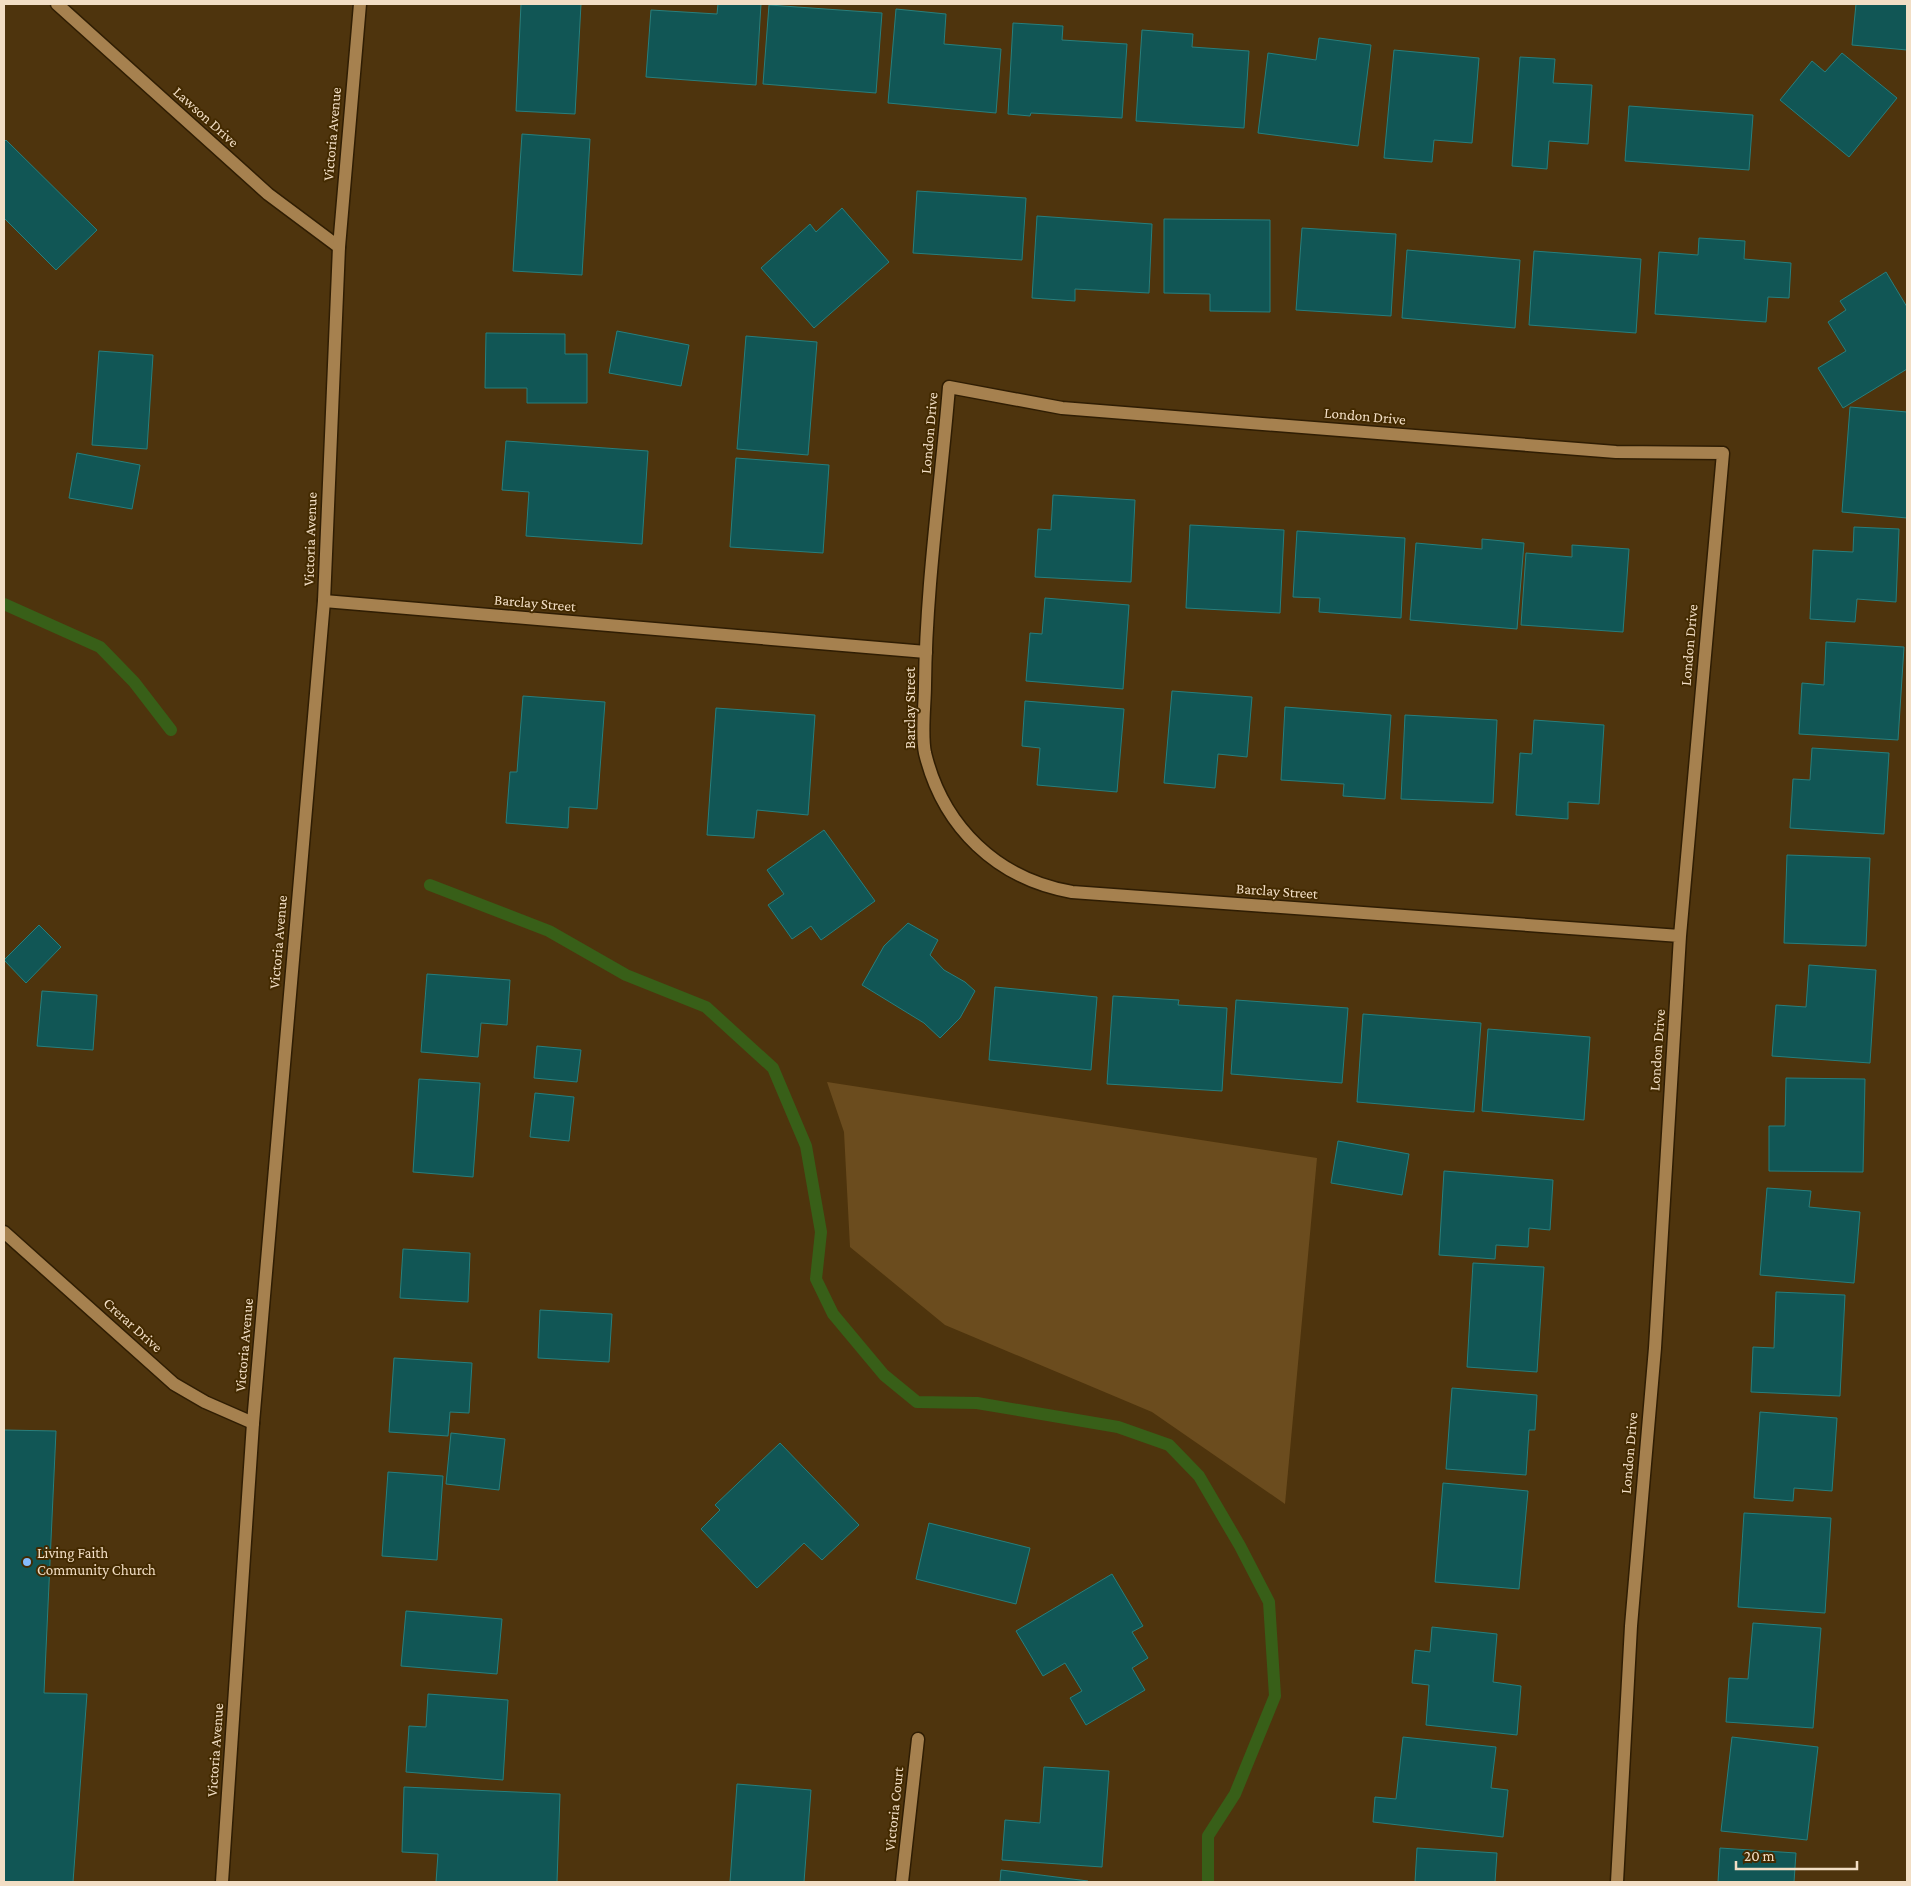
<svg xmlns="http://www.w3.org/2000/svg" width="1911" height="1886" font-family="'Crimson Pro',serif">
<rect width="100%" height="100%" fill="#4e340d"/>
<!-- green -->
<path fill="#6b4c1e" d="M827,1082L1317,1158L1285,1504L1152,1412L945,1325L850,1247L844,1132Z"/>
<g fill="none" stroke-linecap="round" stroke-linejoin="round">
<!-- stream -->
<g stroke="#385f18" stroke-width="12">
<path d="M4,604L100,647L134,682L171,730"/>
<path d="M430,885L549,931L626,975L706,1007L773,1068L806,1146L821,1232L816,1279L833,1314L884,1375L917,1402L977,1403L1118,1427L1169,1445L1199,1476L1240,1546L1269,1602L1275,1696L1235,1794L1208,1836V1882"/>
</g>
</g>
<!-- building -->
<g fill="#115655" stroke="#277f7d">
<path d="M521,4H581L575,114L516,111Z"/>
<path d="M718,4H761L756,85L646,77L651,10L717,14Z"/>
<path d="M1856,4H1907V50L1852,45Z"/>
<path d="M769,5L882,13L876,93L763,84Z"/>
<path d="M896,9L946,14L944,44L1001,49L996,113L888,103Z"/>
<path d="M1013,23L1063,26L1062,40L1127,44L1122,118L1031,113L1030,116L1008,114Z"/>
<path d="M1142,30L1193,34L1192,47L1249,51L1244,128L1136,121Z"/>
<path d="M1319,38L1371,45L1358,146L1258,133L1268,53L1316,60Z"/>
<path d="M1394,50L1479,58L1472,143L1434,140L1432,162L1384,158Z"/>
<path d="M1842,53L1897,98L1849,157L1780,100L1812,61L1825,72Z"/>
<path d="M1520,57L1555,59L1553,83L1592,85L1588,144L1549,141L1547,169L1512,166Z"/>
<path d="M1629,106L1753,115L1749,170L1625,161Z"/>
<path d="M522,134L590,139L582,275L513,271Z"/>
<path d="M6,140L97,230L56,270L4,218V142Z"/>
<path d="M917,191L1026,198L1022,260L913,253Z"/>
<path d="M842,208L889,262L814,328L761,268L810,224L816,232Z"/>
<path d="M1037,216L1152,224L1149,293L1075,289V301L1032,298Z"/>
<path d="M1164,219L1270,220V312L1210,311V294L1164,293Z"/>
<path d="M1302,228L1396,234L1391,316L1296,310Z"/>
<path d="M1699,238L1745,241L1744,259L1791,263L1789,298L1768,297L1766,322L1655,314L1659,252L1698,255Z"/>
<path d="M1407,250L1520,260L1515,328L1402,318Z"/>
<path d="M1534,251L1641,259L1636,333L1529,325Z"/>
<path d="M1886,272L1907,307V369L1843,408L1818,368L1846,351L1828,322L1846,310L1840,301Z"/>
<path d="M617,331L689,345L681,386L609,373Z"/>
<path d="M486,333L565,334V354H587V403H527V388H485Z"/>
<path d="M746,336L817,342L808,455L737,449Z"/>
<path d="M99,351L153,355L147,449L92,445Z"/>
<path d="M1850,407L1907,412V518L1842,512Z"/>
<path d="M506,441L648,451L642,544L526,536L529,492L502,490Z"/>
<path d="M77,453L140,465L132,509L69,498Z"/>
<path d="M736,458L829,465L823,553L730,547Z"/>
<path d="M1053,495L1135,500L1131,582L1035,577L1038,529L1051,530Z"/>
<path d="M1190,525L1284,530L1280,613L1186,608Z"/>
<path d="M1854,527L1899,529L1896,602L1857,599L1855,622L1810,619L1813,550L1853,552Z"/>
<path d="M1297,531L1405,538L1401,618L1319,612L1320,598L1293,597Z"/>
<path d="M1482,539L1524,543L1517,629L1410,620L1416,543L1482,549Z"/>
<path d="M1572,545L1629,549L1623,632L1521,625L1526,553L1572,557Z"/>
<path d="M1045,598L1129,605L1123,689L1026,681L1030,633L1042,634Z"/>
<path d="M1826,642L1904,647L1898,740L1799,734L1802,683L1824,685Z"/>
<path d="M1172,691L1252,697L1247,757L1218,754L1215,788L1164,783Z"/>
<path d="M523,696L605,702L597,809L569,807L568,828L506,823L510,772H517Z"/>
<path d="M1025,701L1124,709L1117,792L1037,785L1040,748L1022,746Z"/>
<path d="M1285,707L1391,715L1385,799L1343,796L1344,784L1281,780Z"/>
<path d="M716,708L815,715L808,815L757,810L754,838L707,835Z"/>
<path d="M1405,715L1497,720L1493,803L1401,799Z"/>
<path d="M1534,720L1604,725L1599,804L1568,802V819L1516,815L1520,753L1532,754Z"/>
<path d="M1812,748L1889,753L1884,834L1790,828L1793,779L1810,780Z"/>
<path d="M824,830L875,901L821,940L811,926L792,939L768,905L784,894L767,870Z"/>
<path d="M1787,855L1870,858L1866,946L1784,943Z"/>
<path d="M908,923L938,940L930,955L944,970L965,982L975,991L960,1018L940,1038L924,1023L862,985L884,946Z"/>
<path d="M39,925L61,947L26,983L4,960Z"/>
<path d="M1809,965L1876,970L1870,1063L1772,1056L1776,1005L1806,1007Z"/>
<path d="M427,974L510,980L507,1025L481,1023L478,1057L421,1052Z"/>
<path d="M995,987L1097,997L1091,1070L989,1060Z"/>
<path d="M42,991L97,995L93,1050L37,1046Z"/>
<path d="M1113,996L1179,1000L1178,1005L1227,1008L1222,1091L1107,1084Z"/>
<path d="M1236,1000L1348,1008L1342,1083L1231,1074Z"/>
<path d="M1363,1014L1481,1023L1474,1112L1357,1102Z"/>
<path d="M1488,1029L1590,1037L1584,1120L1482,1111Z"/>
<path d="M537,1046L581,1050L577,1082L534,1078Z"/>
<path d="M1786,1078L1865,1079L1863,1172L1769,1171V1126H1785Z"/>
<path d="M419,1079L480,1083L473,1177L413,1172Z"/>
<path d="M535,1093L574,1097L569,1141L530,1137Z"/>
<path d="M1338,1141L1409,1154L1402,1195L1331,1183Z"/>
<path d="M1444,1171L1553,1180L1550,1230L1529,1228L1528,1247L1496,1245L1495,1259L1439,1255Z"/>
<path d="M1767,1188L1811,1191L1809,1207L1860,1212L1854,1283L1760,1275Z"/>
<path d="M403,1249L470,1253L468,1302L400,1298Z"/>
<path d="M1473,1263L1544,1267L1537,1372L1467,1367Z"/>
<path d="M1776,1292L1845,1295L1840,1396L1751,1392L1753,1347L1774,1348Z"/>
<path d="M540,1310L612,1314L609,1362L538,1358Z"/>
<path d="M394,1358L472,1363L469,1413L450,1412L448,1436L389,1432Z"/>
<path d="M1452,1388L1537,1395L1535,1430H1529L1526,1475L1446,1469Z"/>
<path d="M1760,1412L1837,1418L1832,1491L1794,1488L1793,1501L1754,1498Z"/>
<path d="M4,1430L56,1431L44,1693L87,1694L73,1882H4Z"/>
<path d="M451,1433L505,1439L499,1490L446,1484Z"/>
<path d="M780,1443L859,1525L822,1560L804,1543L757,1588L701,1529L720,1510L715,1505Z"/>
<path d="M388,1472L443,1476L437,1560L382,1556Z"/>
<path d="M1443,1483L1528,1491L1519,1589L1435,1582Z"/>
<path d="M1744,1513L1831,1518L1825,1613L1738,1607Z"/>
<path d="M929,1523L1030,1548L1016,1604L916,1579Z"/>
<path d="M1112,1574L1143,1626L1132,1632L1148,1658L1132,1668L1145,1690L1086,1725L1070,1698L1082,1691L1065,1663L1043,1676L1016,1631Z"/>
<path d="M406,1611L502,1619L497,1674L401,1666Z"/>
<path d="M1753,1623L1821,1628L1813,1728L1726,1722L1729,1678L1748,1679Z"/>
<path d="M1432,1627L1497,1634L1493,1682L1521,1686L1517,1735L1426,1725L1429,1685L1412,1683L1415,1650L1430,1652Z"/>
<path d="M428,1694L508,1700L503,1780L406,1772L409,1726L426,1727Z"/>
<path d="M1403,1737L1496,1747L1491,1788L1508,1790L1503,1837L1373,1822L1375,1797L1396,1799Z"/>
<path d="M1732,1737L1818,1747L1807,1840L1721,1831Z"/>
<path d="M1044,1767L1109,1771L1102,1867L1002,1860L1005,1820L1040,1823Z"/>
<path d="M737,1784L811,1790L804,1882H730Z"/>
<path d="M404,1787L560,1794L557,1882H436L438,1854L402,1852Z"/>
<path d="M1417,1848L1497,1853L1495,1882H1415Z"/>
<path d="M1720,1848L1796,1853L1794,1882H1718Z"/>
<path d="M1001,1870L1088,1881V1882H1000Z"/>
</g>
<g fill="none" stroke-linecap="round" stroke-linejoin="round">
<defs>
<g id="minor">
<path d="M57,4L268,194L339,247"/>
<path d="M324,601L926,652"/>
<path d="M4,1232L174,1384L205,1402L253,1423"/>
<path d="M902,1882L918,1739"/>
<path d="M1617,1882L1631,1626L1655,1348L1680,936L1723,453L1616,452L1062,408L949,387C941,485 926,585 925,685C925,704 921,734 925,753C943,827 997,879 1072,892L1680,936"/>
</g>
<path id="tertiary" d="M222,1882L253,1423L324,601L339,247L360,4"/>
</defs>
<!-- minor casing -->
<use href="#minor" stroke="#2f1d03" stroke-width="15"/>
<!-- tertiary casing -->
<use href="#tertiary" stroke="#2f1d03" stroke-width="15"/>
<!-- minor -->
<use href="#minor" stroke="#a6814f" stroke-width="12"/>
<!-- tertiary -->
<use href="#tertiary" stroke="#a6814f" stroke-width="12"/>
</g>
<!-- markers -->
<circle fill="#86bbfb" stroke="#432a01" stroke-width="2" cx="27" cy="1562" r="5"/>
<g text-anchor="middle" stroke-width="4" stroke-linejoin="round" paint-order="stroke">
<!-- street labels -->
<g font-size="15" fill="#f2dec5" stroke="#432a01">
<text transform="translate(206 117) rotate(42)" y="5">Lawson Drive</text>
<text transform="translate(332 134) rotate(-85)" y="5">Victoria Avenue</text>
<text transform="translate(1365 416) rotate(5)" y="5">London Drive</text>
<text transform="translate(929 433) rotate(-85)" y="5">London Drive</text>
<text transform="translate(310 539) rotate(-88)" y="5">Victoria Avenue</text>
<text transform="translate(535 603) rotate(5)" y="5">Barclay Street</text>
<text transform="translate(1689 645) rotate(-85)" y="5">London Drive</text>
<text transform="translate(910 708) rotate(-90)" y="5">Barclay Street</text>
<text transform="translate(1277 891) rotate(4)" y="5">Barclay Street</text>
<text transform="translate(278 942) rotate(-85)" y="5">Victoria Avenue</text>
<text transform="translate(1657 1050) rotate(-86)" y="5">London Drive</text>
<text transform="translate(133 1325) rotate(42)" y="5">Crerar Drive</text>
<text transform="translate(244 1345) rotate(-85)" y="5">Victoria Avenue</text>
<text transform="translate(1629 1453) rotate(-85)" y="5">London Drive</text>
<text transform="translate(215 1750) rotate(-86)" y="5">Victoria Avenue</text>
<text transform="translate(894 1809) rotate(-84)" y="5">Victoria Court</text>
</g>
<!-- poi labels -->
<g font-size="15" fill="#f2dec5" stroke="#432a01" text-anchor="start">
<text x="37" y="1558">Living Faith<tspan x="37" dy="17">Community Church</tspan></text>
</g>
</g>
<!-- border -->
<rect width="1911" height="1886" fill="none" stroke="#f2dec5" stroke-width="10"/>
<!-- scale -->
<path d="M1736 1861v8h121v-8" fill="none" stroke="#f2dec5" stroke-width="2.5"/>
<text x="1744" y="1861" font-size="15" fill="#f2dec5" stroke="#432a01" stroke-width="4" paint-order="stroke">20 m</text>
</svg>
